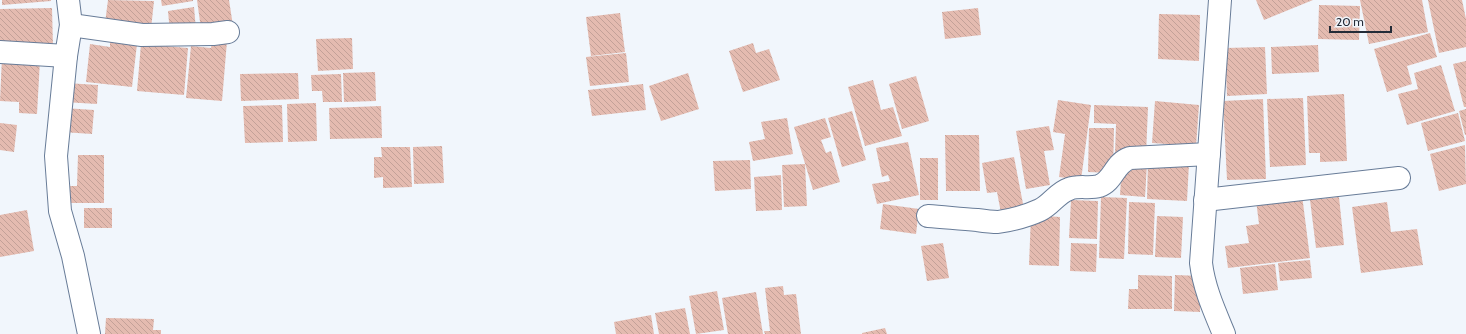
<svg xmlns="http://www.w3.org/2000/svg" width="1466" height="334" font-family="Cabin,sans-serif">
<defs>
<pattern id="building-back-hatch" width="6" height="6" patternUnits="userSpaceOnUse"><rect width="6" height="6" fill="#e4bbb0"/><path d="M-1 5l2 2M0 0l6 6M5-1l2 2" fill="none" stroke="#c3a198"/></pattern>
</defs>
<rect width="100%" height="100%" fill="#f1f6fc"/>
<!-- building -->
<g fill="url(#building-back-hatch)">
<path d="M2,0H51V1L2,5Z"/>
<path d="M108,0L154,1L151,29L105,23Z"/>
<path d="M161,0H193V1L162,6Z"/>
<path d="M197,0H229L233,26L201,29Z"/>
<path d="M1256,0H1313L1264,20Z"/>
<path d="M1360,0H1422L1428,32L1369,44Z"/>
<path d="M1428,0H1462L1466,19V47L1439,53Z"/>
<path d="M1319,5L1360,6L1359,40L1318,39Z"/>
<path d="M194,7L196,30L170,33L168,11Z"/>
<path d="M52,8L53,47L0,48V9Z"/>
<path d="M978,8L981,35L945,39L942,12Z"/>
<path d="M620,13L625,52L591,56L586,17Z"/>
<path d="M1159,14L1200,15L1199,61L1158,59Z"/>
<path d="M1430,33L1437,57L1407,66L1412,84L1387,92L1374,49Z"/>
<path d="M352,38L353,69L318,71L316,39Z"/>
<path d="M212,40L227,41L222,101L186,98L191,46L211,48Z"/>
<path d="M110,41L137,44L132,87L86,82L90,44L110,47Z"/>
<path d="M753,43L756,53L769,49L780,80L743,92L729,51Z"/>
<path d="M141,44L188,48L184,95L137,91Z"/>
<path d="M1318,45L1319,72L1272,74L1271,47Z"/>
<path d="M1265,47L1267,94L1227,96L1225,48Z"/>
<path d="M626,53L629,82L590,86L586,57Z"/>
<path d="M2,57L40,60L37,114L19,113V102L0,101Z"/>
<path d="M1466,61V107H1464L1453,64Z"/>
<path d="M1441,65L1455,111L1407,125L1398,94L1418,89L1414,73Z"/>
<path d="M375,72L376,101L344,102L343,73Z"/>
<path d="M298,73L299,99L241,101L240,74Z"/>
<path d="M688,73L699,109L661,121L649,86Z"/>
<path d="M341,74L342,102H323L322,91H312L311,75Z"/>
<path d="M916,76L929,121L902,129L889,84Z"/>
<path d="M873,80L881,110L893,107L902,136L865,146L848,87Z"/>
<path d="M66,83L98,85L97,104L64,102Z"/>
<path d="M643,84L646,110L592,116L588,90Z"/>
<path d="M1344,94L1347,161L1320,162V153H1309L1307,96Z"/>
<path d="M1303,98L1306,165L1270,167L1267,99Z"/>
<path d="M1263,99L1266,179L1227,180L1223,101Z"/>
<path d="M1058,100L1091,105L1081,180L1059,177L1065,134L1053,132Z"/>
<path d="M1155,101L1199,105L1196,146L1152,143Z"/>
<path d="M316,103L317,141L288,142L287,104Z"/>
<path d="M282,105L283,142L245,143L243,106Z"/>
<path d="M1094,105L1148,107L1146,155L1115,154L1116,124L1094,123Z"/>
<path d="M381,106L382,138L330,139L329,108Z"/>
<path d="M64,108L94,110L92,134L62,132Z"/>
<path d="M1466,109V135H1465L1459,111Z"/>
<path d="M852,111L866,160L842,167L828,118Z"/>
<path d="M1458,113L1465,141L1428,151L1421,123Z"/>
<path d="M787,118L793,154L753,161L749,142L765,139L761,122Z"/>
<path d="M825,118L831,137L821,140L826,153L831,151L840,182L813,190L794,127Z"/>
<path d="M0,123L17,125L14,152L0,150Z"/>
<path d="M1049,126L1054,150L1044,151L1050,185L1026,189L1016,131Z"/>
<path d="M1089,128H1114L1113,173L1088,172Z"/>
<path d="M945,135H979L980,191H946Z"/>
<path d="M908,142L919,195L877,204L872,184L890,181L888,175L882,177L876,148Z"/>
<path d="M1465,145L1466,184L1439,191L1430,154Z"/>
<path d="M442,146L444,183L414,184L413,147Z"/>
<path d="M381,147H410L412,187L383,188V177L374,178V157H382Z"/>
<path d="M78,155H104V203H65V186H77Z"/>
<path d="M1014,157L1024,209L1001,213L997,192L987,193L982,163Z"/>
<rect x="920" y="158" width="18" height="42"/>
<path d="M750,160L751,189L715,191L713,161Z"/>
<path d="M1148,161L1189,163L1187,201L1147,199Z"/>
<path d="M1122,163L1147,164L1145,197L1120,195Z"/>
<path d="M805,164L807,206L784,207L782,165Z"/>
<path d="M781,175L782,210L756,211L754,177Z"/>
<path d="M1302,195L1310,258L1228,268L1225,246L1249,243L1246,226L1259,224L1256,200Z"/>
<path d="M1101,197L1127,198L1124,259L1099,258Z"/>
<path d="M1339,197L1344,245L1316,248L1310,200Z"/>
<path d="M1071,200L1098,201L1097,239L1069,238Z"/>
<path d="M1129,202L1155,203L1153,255L1128,254Z"/>
<path d="M1387,202L1391,232L1417,229L1423,265L1361,273L1352,207Z"/>
<path d="M883,204L919,209L916,234L880,229Z"/>
<rect x="84" y="208" width="28" height="20"/>
<path d="M27,210L34,251L0,257V215Z"/>
<path d="M1031,215L1060,217L1059,266L1029,265Z"/>
<path d="M1157,216L1183,217L1181,258L1155,257Z"/>
<path d="M943,243L949,278L927,281L921,246Z"/>
<path d="M1071,243L1097,244L1096,272L1070,271Z"/>
<path d="M1310,260L1312,278L1280,281L1278,263Z"/>
<path d="M1275,264L1278,290L1243,294L1240,268Z"/>
<path d="M1138,275L1172,276V309H1128L1129,289H1138Z"/>
<path d="M1175,275L1201,276L1200,312L1174,311Z"/>
<path d="M783,286L784,295L796,294L801,334H765L764,331H770L765,288Z"/>
<path d="M717,291L724,330L696,334L689,296Z"/>
<path d="M756,292L763,334H728L722,298Z"/>
<path d="M685,308L690,334H659L655,313Z"/>
<path d="M651,315L654,334H616L614,322Z"/>
<path d="M106,318L154,319L153,330H161V334H105Z"/>
<path d="M885,328L887,334H862V333Z"/>
</g>
<g fill="none" stroke-linecap="round" stroke-linejoin="round">
<defs>
<g id="minor">
<path d="M68,0L71,25L66,56L56,156L60,211L73,256L89,334"/>
<path d="M1220,0L1201,263C1204,288 1214,310 1224,334"/>
<path d="M71,25L142,35L213,34L228,32"/>
<path d="M0,52L66,56"/>
<path d="M1205,200L1399,178"/>
<path d="M928,216C944,217 960,219 977,220C984,221 991,222 998,222C1011,220 1027,216 1040,210C1051,205 1057,193 1069,189C1079,185 1089,189 1099,186C1114,181 1114,163 1130,158L1209,154"/>
</g>
</defs>
<!-- minor casing -->
<use href="#minor" stroke="#687c98" stroke-width="24"/>
<!-- minor -->
<use href="#minor" stroke="#fff" stroke-width="22"/>
</g>
<!-- scale -->
<path d="M1330 26v6h61v-6" fill="none" stroke="#242c38" stroke-width="2"/>
<text x="1336" y="26" font-size="12" fill="#242c38" stroke="#f1f6fc" stroke-width="3" paint-order="stroke">20 m</text>
</svg>
